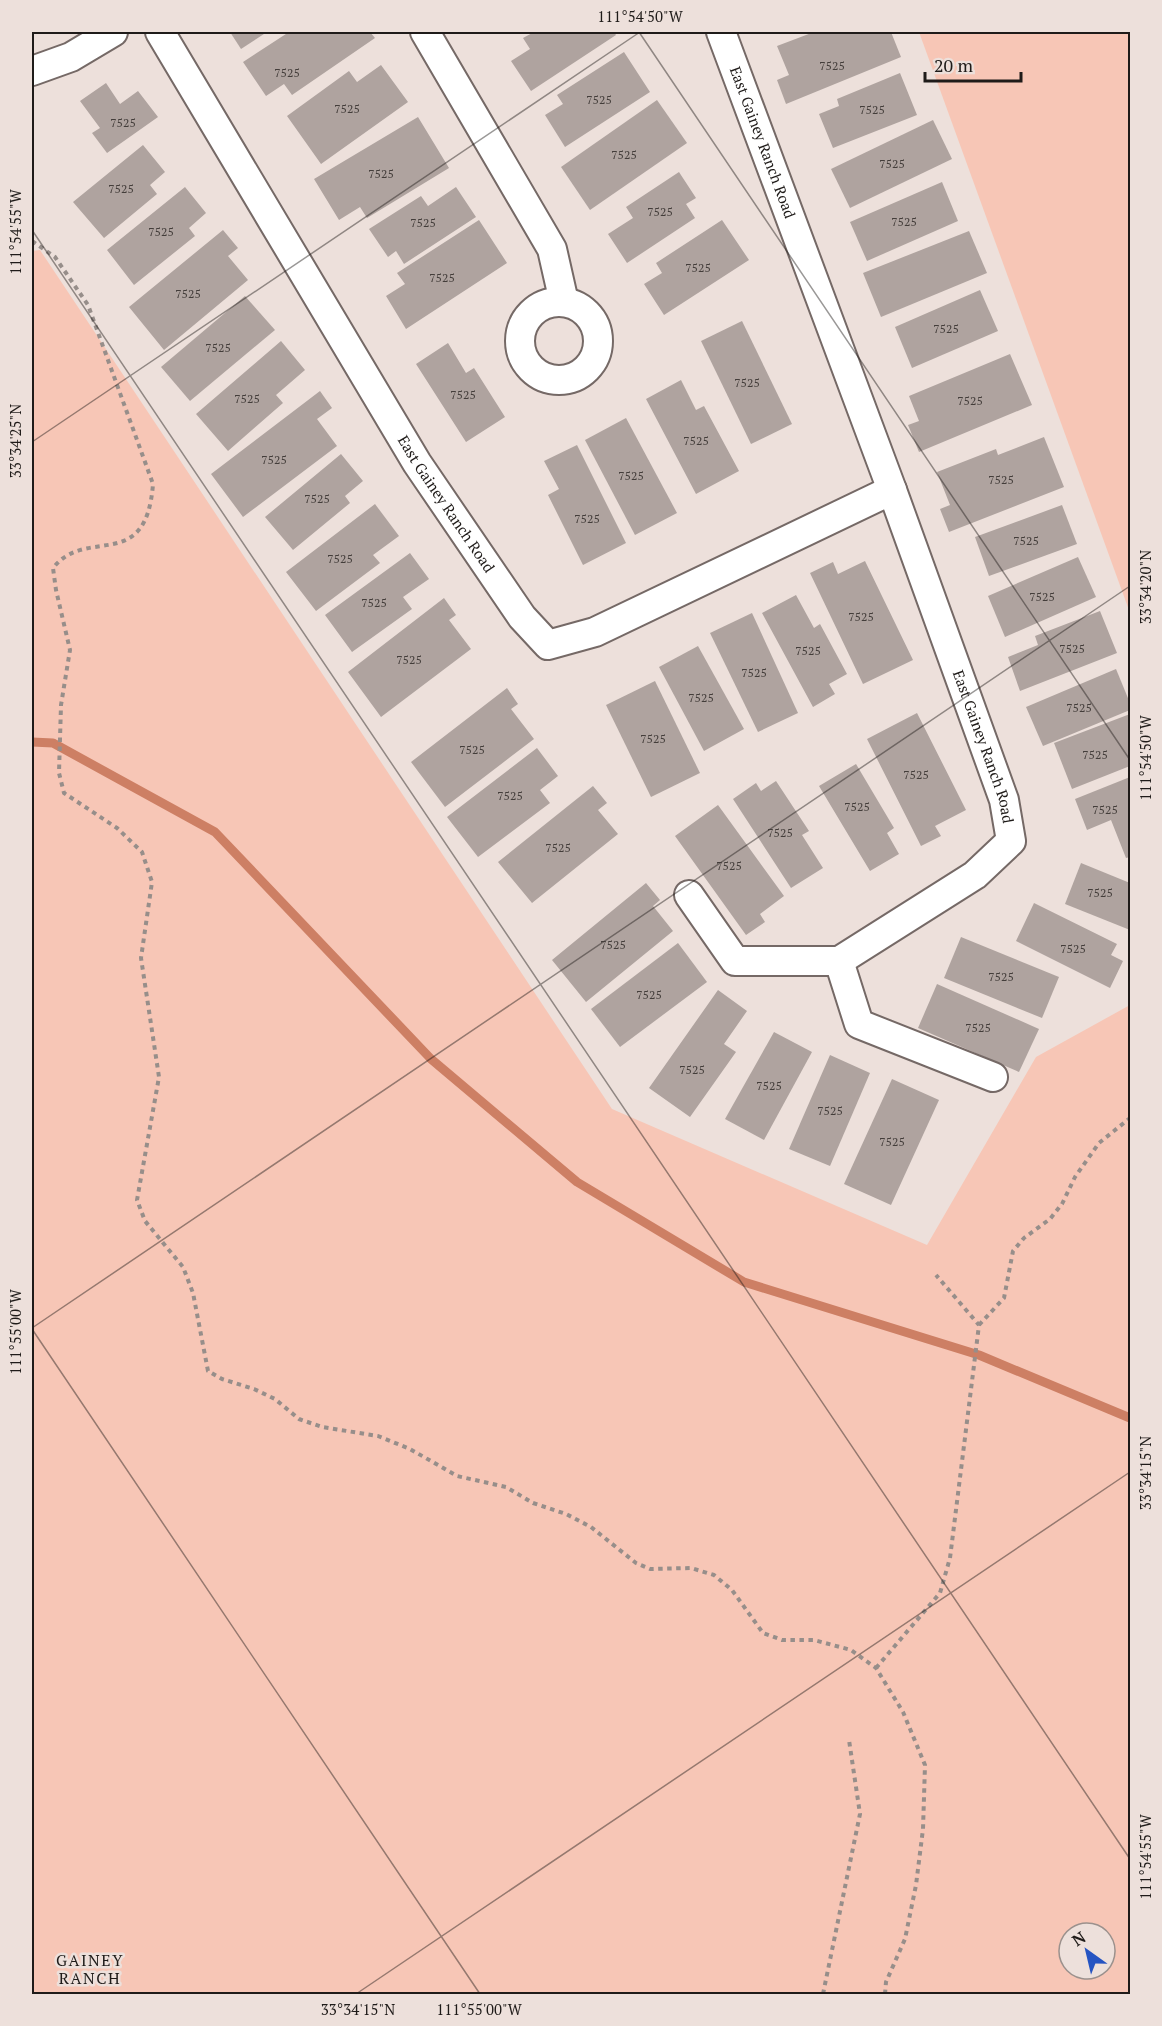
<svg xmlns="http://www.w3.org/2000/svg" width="1162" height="2026" font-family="'PT Serif',serif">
<rect width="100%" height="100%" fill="#ede0db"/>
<!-- green -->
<g fill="#f7c6b6" fill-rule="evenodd">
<path d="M919,32H1130V613Z"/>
<path d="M40,250L612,1109L927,1245L1036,1057L1130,1005V1994H32V251ZM1069,1933H1105V1969H1069Z"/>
</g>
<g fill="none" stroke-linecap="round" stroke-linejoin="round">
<!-- stream -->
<path stroke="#cd7f64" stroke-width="9" d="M32,742L53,743L215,832L431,1059L577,1182L744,1282L979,1355L1130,1418"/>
</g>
<!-- building -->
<g fill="#afa39f">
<path d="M230,32H267L241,49Z"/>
<path d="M289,32H370L375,38L292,95L284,84L266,96L243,62Z"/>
<path d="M534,32H614L616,35L531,91L511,61L530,49L523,38Z"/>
<path d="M814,32H891L901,57L786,104L777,80L789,75L777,46Z"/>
<path d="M624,52L650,92L565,147L545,115L563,104L557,95Z"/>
<path d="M381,65L408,102L321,164L287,116L349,71L357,82Z"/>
<path d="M900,73L917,115L833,148L819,114L839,106L837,99Z"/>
<path d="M106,83L120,104L138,91L158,117L107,153L92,133L100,128L80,101Z"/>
<path d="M657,100L687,143L590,210L561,167Z"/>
<path d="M418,117L449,168L367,218L360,207L339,220L314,179Z"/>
<path d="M933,120L952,159L850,208L831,169Z"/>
<path d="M143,145L165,172L150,185L157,194L104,238L73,202Z"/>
<path d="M679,172L696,198L686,204L695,218L627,263L608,234L633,218L626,207Z"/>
<path d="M942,182L958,221L867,261L850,222Z"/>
<path d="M185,187L206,213L189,228L195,236L134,285L107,250Z"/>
<path d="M456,187L476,217L404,264L396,251L388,257L369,229L421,196L428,206Z"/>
<path d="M479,220L507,263L406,329L386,296L405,284L397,273Z"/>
<path d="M722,220L749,260L664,315L644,284L662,273L656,263Z"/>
<path d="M223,230L238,248L228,256L248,280L164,350L129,307Z"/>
<path d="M969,231L987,273L881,317L863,273Z"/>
<path d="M980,290L998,331L912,368L895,327Z"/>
<path d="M245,296L275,330L190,401L161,367Z"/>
<path d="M742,321L792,424L751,444L701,341Z"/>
<path d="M281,341L305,370L276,395L283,403L228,451L196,414Z"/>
<path d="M448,343L466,373L474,368L505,417L466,442L416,364Z"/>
<path d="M1010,354L1032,405L919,452L908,425L919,421L909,396Z"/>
<path d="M681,380L696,410L704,406L739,471L696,494L646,399Z"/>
<path d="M320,391L332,408L317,419L337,446L243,517L211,474Z"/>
<path d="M626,418L677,513L635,535L585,440Z"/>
<path d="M1044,437L1064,487L949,532L940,509L950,505L937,472L996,449L998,455Z"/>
<path d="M577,445L626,543L583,565L548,495L559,489L544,461Z"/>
<path d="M341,454L363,481L345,496L350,503L293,550L265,517Z"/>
<path d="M375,504L399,536L373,555L380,563L316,611L286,572Z"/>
<path d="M1062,505L1077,544L989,576L975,537Z"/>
<path d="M410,553L429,579L403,597L412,609L352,652L325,615Z"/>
<path d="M1078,557L1096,597L1005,637L988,596Z"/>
<path d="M865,561L913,660L863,684L810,573L833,562L838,574Z"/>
<path d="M796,595L814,628L820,624L847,674L829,684L835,694L813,707L762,613Z"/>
<path d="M444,598L456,615L449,620L471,649L381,717L348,672Z"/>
<path d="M1100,611L1117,653L1020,691L1008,657L1038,645L1035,636Z"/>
<path d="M752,613L798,713L758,732L710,633Z"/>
<path d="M698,646L744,729L704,751L659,667Z"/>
<path d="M1116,669L1130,703V710L1043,746L1026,707Z"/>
<path d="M655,681L700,773L651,797L606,705Z"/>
<path d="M507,688L518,704L511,709L534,739L445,807L411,762Z"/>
<path d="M917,713L966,810L935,826L941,836L921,846L867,739Z"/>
<path d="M1130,714V766L1072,789L1054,743Z"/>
<path d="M537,748L558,776L540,790L550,803L478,857L447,817Z"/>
<path d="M856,764L894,828L887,833L899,854L870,871L819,786Z"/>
<path d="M1130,777V857L1126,858L1111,820L1087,830L1075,799Z"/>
<path d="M776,781L809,831L802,835L823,868L791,888L733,799L756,783L761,791Z"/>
<path d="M593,786L607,803L598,810L618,834L532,903L498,862Z"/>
<path d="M718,805L784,896L760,914L765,922L746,935L675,836Z"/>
<path d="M1081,863L1130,883V930L1065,904Z"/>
<path d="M646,883L660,900L653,906L673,931L586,1002L552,960Z"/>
<path d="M1034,903L1117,944L1111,955L1123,961L1110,988L1016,941Z"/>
<path d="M961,937L1059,977L1042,1018L944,978Z"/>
<path d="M678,943L707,982L620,1047L591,1009Z"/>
<path d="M937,984L1039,1029L1019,1072L918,1028Z"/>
<path d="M718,990L747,1011L724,1044L736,1052L690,1117L649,1088Z"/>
<path d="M774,1032L812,1052L764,1140L725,1119Z"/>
<path d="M830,1055L870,1073L830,1166L789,1149Z"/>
<path d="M892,1079L939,1100L891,1205L844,1184Z"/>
</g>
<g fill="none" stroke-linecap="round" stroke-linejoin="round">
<defs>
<g id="street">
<path id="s1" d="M160,32L417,463L522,617L548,645L595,632L892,490L1004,800L1011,841L975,875L839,961"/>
<path d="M425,32L552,249L564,302"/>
<path id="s2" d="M721,32L892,490"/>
<path d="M32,71L71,57L113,32"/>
<circle cx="559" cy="341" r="39"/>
<path d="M689,895L735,961H839L859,1024L993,1077"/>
</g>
</defs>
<!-- street casing -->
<use href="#street" stroke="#756966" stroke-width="32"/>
<!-- path -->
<g stroke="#978e8a" stroke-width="4" stroke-dasharray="4.5 4.5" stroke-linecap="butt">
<path d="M32,241L55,257L88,305L153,484C146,575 87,525 53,568L56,590L70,650L61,705L59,773L64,793L117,828L142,852L152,882L141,958L159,1077L137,1200L145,1221L183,1267L193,1293L208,1371L222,1379L254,1389L275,1399L299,1419L322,1427L378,1436L410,1449L457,1476L506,1487L533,1503L566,1514L591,1527L636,1563L650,1569L691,1568L714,1575L732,1590L763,1633L782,1640H814L851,1650L876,1668L903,1712L925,1765L923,1829L916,1885L905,1939L886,1982L885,1994"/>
<path d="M979,1325L1004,1298L1013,1251L1024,1238L1050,1219L1062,1204L1075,1177L1099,1143L1130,1118"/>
<path d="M876,1668L940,1593L950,1558L979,1325L936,1275"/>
<path d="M823,1994L860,1814L849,1740"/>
</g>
<!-- street -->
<use href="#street" stroke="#fff" stroke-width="28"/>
</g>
<!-- ticks -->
<path fill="none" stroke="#1f1b19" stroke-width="1.5" stroke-opacity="0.45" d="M639,32L1130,760M32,230L1130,1859M32,442L640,32M32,1328L1130,586M32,1329L480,1994M356,1994L1130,1472"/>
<g text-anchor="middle" stroke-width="5" stroke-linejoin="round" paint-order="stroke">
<!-- number labels -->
<g font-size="12" fill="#433d3a">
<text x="832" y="70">7525</text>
<text x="287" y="77">7525</text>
<text x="599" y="104">7525</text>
<text x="347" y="113">7525</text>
<text x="872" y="114">7525</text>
<text x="123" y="127">7525</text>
<text x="624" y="159">7525</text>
<text x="892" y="168">7525</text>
<text x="381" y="178">7525</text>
<text x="121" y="193">7525</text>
<text x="660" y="216">7525</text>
<text x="904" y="226">7525</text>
<text x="423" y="227">7525</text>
<text x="161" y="236">7525</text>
<text x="698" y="272">7525</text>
<text x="442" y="282">7525</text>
<text x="188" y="298">7525</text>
<text x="946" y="333">7525</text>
<text x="218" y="352">7525</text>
<text x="747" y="387">7525</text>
<text x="463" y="399">7525</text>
<text x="247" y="403">7525</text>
<text x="970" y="405">7525</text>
<text x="696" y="445">7525</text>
<text x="274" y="464">7525</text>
<text x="631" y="480">7525</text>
<text x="1001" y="484">7525</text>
<text x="317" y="503">7525</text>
<text x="587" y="523">7525</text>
<text x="1026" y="545">7525</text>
<text x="340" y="563">7525</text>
<text x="1042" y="601">7525</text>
<text x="374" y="607">7525</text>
<text x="861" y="621">7525</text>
<text x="1072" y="653">7525</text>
<text x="808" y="655">7525</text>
<text x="409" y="664">7525</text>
<text x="754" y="677">7525</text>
<text x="701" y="702">7525</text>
<text x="1079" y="712">7525</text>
<text x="653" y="743">7525</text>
<text x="472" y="754">7525</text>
<text x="1095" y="759">7525</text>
<text x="916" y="779">7525</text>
<text x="510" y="800">7525</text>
<text x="857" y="811">7525</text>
<text x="1105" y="814">7525</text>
<text x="780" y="837">7525</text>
<text x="558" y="852">7525</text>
<text x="729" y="870">7525</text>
<text x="1100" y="897">7525</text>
<text x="613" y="949">7525</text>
<text x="1073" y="953">7525</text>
<text x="1001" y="981">7525</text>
<text x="649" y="999">7525</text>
<text x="978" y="1032">7525</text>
<text x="692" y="1074">7525</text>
<text x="769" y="1090">7525</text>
<text x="830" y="1115">7525</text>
<text x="892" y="1146">7525</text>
</g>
<!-- street labels -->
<g font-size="15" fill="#1f1b19" stroke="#ede0db">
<text dy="5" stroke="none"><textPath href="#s2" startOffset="118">East Gainey Ranch Road</textPath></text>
<text dy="5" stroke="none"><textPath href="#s1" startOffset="552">East Gainey Ranch Road</textPath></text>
<text dy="5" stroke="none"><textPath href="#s1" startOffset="1377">East Gainey Ranch Road</textPath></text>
</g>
<!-- neighbourhood labels -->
<g font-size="16" letter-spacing="1.5" fill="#1f1b19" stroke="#ede0db">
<text x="90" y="1966">GAINEY<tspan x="90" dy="18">RANCH</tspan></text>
</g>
</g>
<!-- border -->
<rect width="1162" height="2026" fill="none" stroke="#ede0db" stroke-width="66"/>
<!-- north arrow -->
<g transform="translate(1087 1951) rotate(326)"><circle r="28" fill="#ede0db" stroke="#9b918d" stroke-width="1.5"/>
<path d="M0-4.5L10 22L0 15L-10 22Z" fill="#2554c2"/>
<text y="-9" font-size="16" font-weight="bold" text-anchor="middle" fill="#1f1b19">N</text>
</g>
<!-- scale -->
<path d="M925 72v9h96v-9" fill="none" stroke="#1f1b19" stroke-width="3"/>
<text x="934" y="72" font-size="18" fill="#1f1b19" stroke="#ede0db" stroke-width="4.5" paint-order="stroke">20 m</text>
<rect x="33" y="33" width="1096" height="1960" fill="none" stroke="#1f1b19" stroke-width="2"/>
<g font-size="15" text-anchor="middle" fill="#1f1b19">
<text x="640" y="22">111°54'50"W</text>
<text transform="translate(16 232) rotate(-90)" y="5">111°54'55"W</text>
<text transform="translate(16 441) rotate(-90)" y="5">33°34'25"N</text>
<text transform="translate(1146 587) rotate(-90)" y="5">33°34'20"N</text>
<text transform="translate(1146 758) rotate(-90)" y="5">111°54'50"W</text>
<text transform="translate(16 1332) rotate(-90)" y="5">111°55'00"W</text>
<text transform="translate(1146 1473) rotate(-90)" y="5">33°34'15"N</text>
<text transform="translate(1146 1857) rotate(-90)" y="5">111°54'55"W</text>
<text x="358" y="2015">33°34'15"N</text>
<text x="479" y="2015">111°55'00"W</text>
</g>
</svg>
